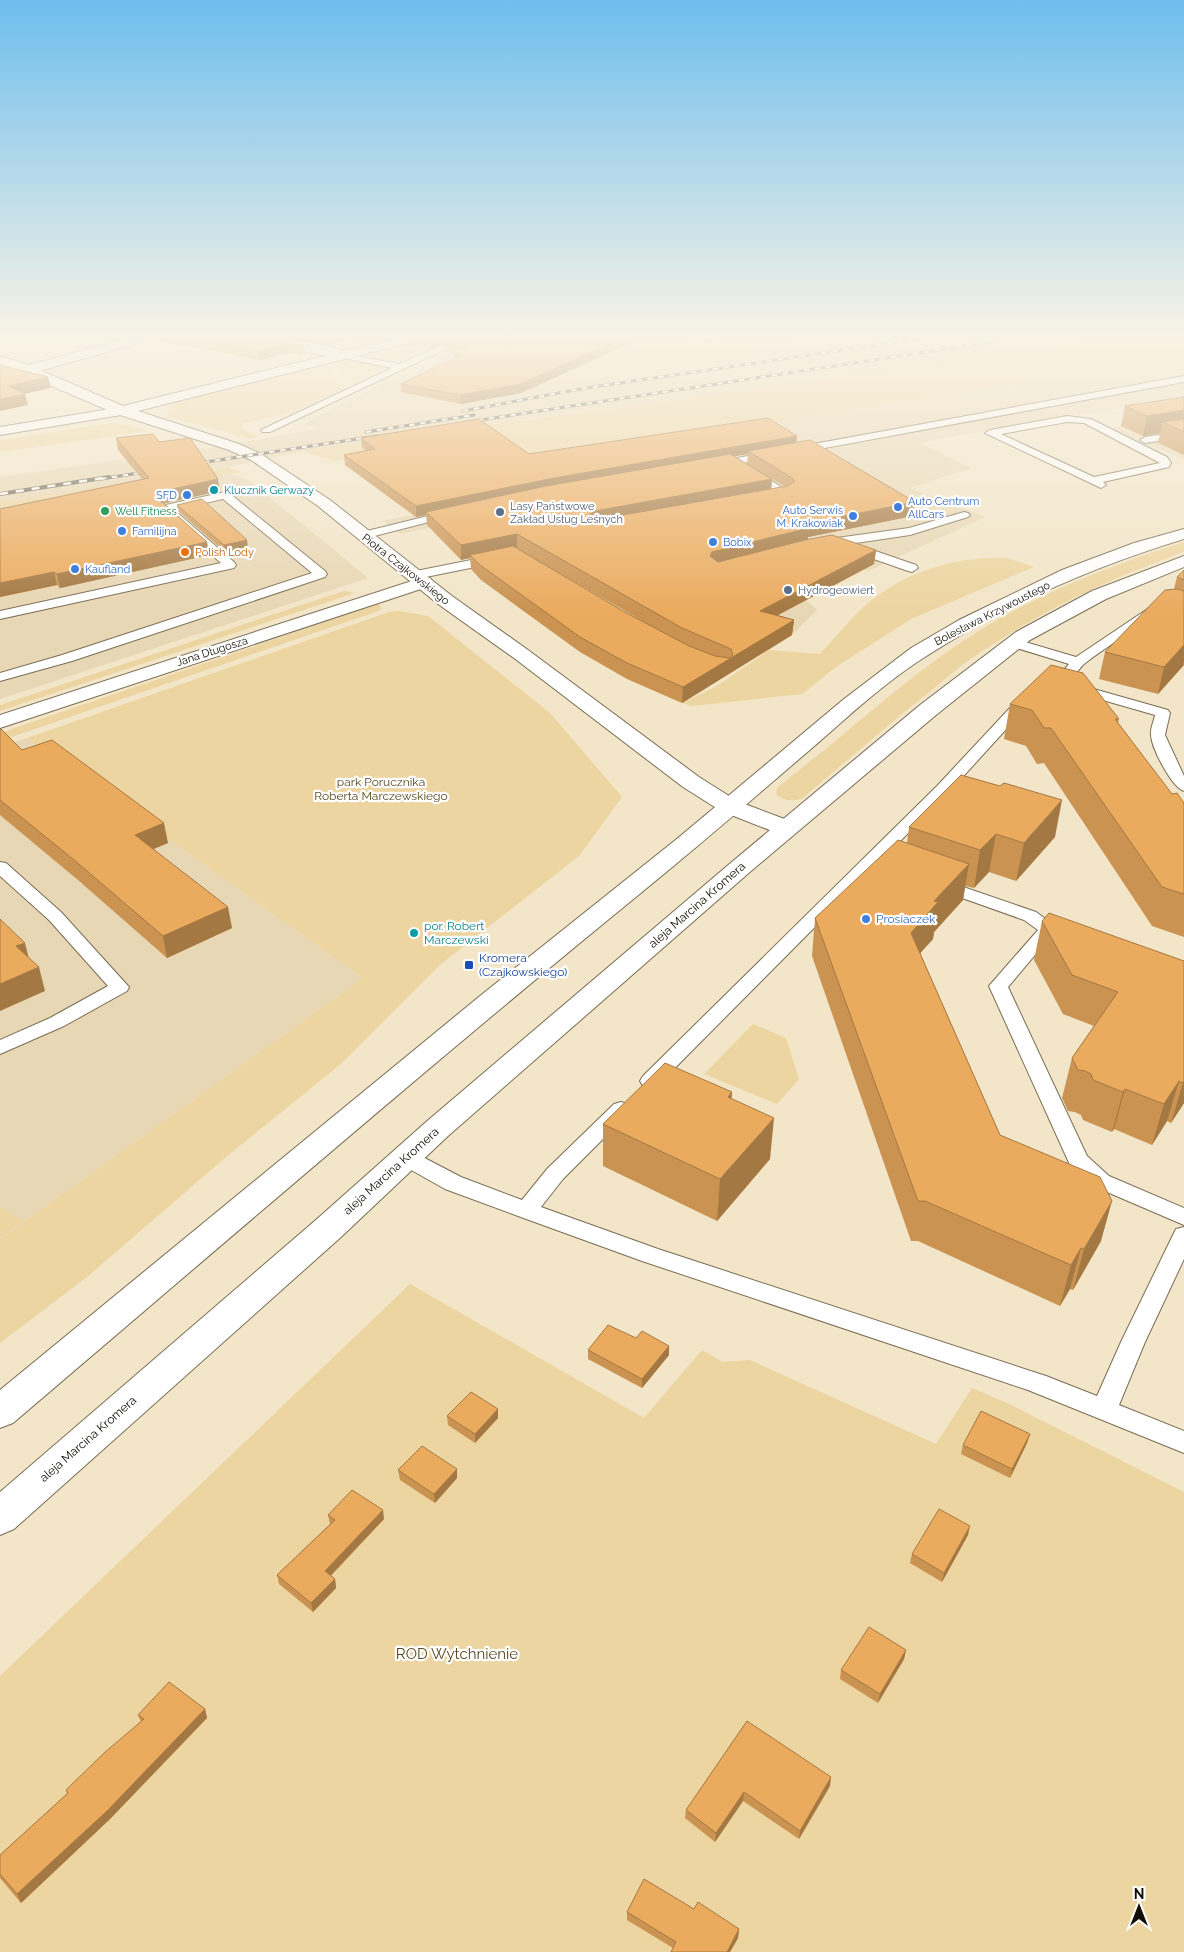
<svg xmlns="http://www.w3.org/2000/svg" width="1184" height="1952" font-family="Raleway,sans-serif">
<rect width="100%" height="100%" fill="#f2e5c8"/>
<!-- built -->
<g fill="#e8d7b4">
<path d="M487,338H623L639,341L550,385L635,373L825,338H1101L919,367L533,418L305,451L217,469L250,481L368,578L0,699V477L120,460L122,463L170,456L169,452L200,448L206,449L320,428L303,424L364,392Z"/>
<path d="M1184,357V396L1085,415L1080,413L920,443L971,468L910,488L985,517L868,571L863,570L806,600L817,610L796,631L769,650L724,638L651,593L430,528L400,534L383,521L475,502L511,465Z"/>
<path d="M1184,417V460L1111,428Z"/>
<path d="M27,738L363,978L0,1239V747Z"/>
</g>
<!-- green -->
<g fill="#edd5a1">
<path d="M364,338H399L351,349L334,350Z"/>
<path d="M427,338H454C430,349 397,370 370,355L375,351Z"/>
<path d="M623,338H681L710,342L743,338H825L635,373L548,386L638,341Z"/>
<path d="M1101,338H1184V357L423,479L386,453L333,461L305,451C570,412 836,380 1101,338Z"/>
<path d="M342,360C352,360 376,360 381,370L354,385L334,361Z"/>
<path d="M322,365L327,367L346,388L296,411L242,424L241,426L245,430L258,436C255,438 251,439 247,438C222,430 196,424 170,418L167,415L168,410L180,400Z"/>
<path d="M112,423L127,425L147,431L0,452V440Z"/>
<path d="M228,467L240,472L133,490L0,518V502Z"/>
<path d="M1184,542V552C1111,578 1042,610 978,654C962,664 948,677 933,689C889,724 846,761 803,798C793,802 783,801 776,794L777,788C797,771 819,755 839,738C890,695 941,652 999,619C1058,586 1121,562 1184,542Z"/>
<path d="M1008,558L1034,567L911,619L836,667L802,694L692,706L682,703L717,686L769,650L820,654C836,637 851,618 868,603C907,571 958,555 1008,558Z"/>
<path d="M344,591L355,593L0,711V705Z"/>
<path d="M378,604L381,607V610L0,741V733Z"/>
<path d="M399,611L428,616L550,713L622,797L579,856L441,964L342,1063L226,1157L87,1277L0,1343V1239L363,978L27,738L389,612Z"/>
<path d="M753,1024L786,1038L799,1079L777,1104L704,1074Z"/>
<path d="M0,1206L22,1221L0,1237Z"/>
<path d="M410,1284L644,1418L702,1350L723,1362L750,1360L936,1444L972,1388L1007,1403L1184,1492V1952H0V1676Z"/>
</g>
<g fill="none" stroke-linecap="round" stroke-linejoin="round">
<defs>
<g id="service">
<path d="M459,338H469L270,432H262L261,430L392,368L339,357V353L400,364Z"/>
<path d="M1184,376V382C1027,410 872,440 715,468L710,465L715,462Z"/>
<path d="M1067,416L1091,419L1167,457L1171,463L1169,467L1103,482L1106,485L1101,488L985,433L990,430ZM1067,422L1084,423L1160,463L1094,477L1001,434Z"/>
<path d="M1184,431V437L1145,443L1140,440L1145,437Z"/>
<path d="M749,468L753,469L792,494L786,497L768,498L766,496L768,494L775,492L745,473L744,471L745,469Z"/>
<path d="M225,492L229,493L325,571L327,574L325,577L72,661L0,681V673L62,655L312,573L223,499L174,510L234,562L236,565L234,568L0,619V611L221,563L159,508L161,506Z"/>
<path d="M452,510L456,511L458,513L456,515L363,539L357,535L359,533Z"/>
<path d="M964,512L968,513L970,515L968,517L910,535L822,548L816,544L822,540L909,528Z"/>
<path d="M852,543L916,565L918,568L912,572L908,571L848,550L846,547L848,544Z"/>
<path d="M496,555L500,556L502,559L500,562L416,579L410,575L416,571Z"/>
<path d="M1157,605H1172L1184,609V617L1171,613H1160C1135,630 1108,645 1084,664C1075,672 1069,690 1055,686L1053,683L1069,664L1010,646L1008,643L1015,639L1076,657L1152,606Z"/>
<path d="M1076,684L1168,710L1170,713L1165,735L1184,776V791C1172,788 1151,747 1151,735C1150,729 1154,721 1155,715L1071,691L1069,688L1071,685Z"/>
<path d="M1025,696L1030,697L1032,700L1030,703L949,792L657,1086L650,1088L643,1086L640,1081L643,1076L937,786L1020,697Z"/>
<path d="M0,862L6,863L61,912L129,987L127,991L64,1026L0,1054V1040L50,1018L108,986L49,920L0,876Z"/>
<path d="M940,879L1036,912L1054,925L1066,929L1069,933L1066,937L1060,938L1051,936L1008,987L1087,1156L1109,1176L1184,1208V1225L1093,1186L1070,1165L989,986L1038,930L1024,920L934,888L931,884L934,880Z"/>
<path d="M621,1102L628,1104L631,1109L628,1114L563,1179L541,1207L658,1249L1046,1376L1097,1396L1121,1342L1173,1235L1176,1229L1184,1227V1259L1145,1342L1119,1405L1184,1431V1453L1028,1390L642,1261L518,1216L445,1189L397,1162L394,1157L397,1152L405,1149L413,1152L461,1177L522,1200L547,1169L614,1104Z"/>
</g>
<g id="minor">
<path d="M129,338H148L146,341L32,373L27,374L20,370L22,367Z"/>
<path d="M255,338C271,337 338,343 349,355L342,359L261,342Z"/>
<path d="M122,407L127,408L129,411L127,414L0,435V427Z"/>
<path d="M424,577L430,578L433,582L430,586L0,728V715Z"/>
</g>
<path id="tertiary" d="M398,338H418L416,341L138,411L239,444L261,454L330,500L452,596L528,650L699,777L737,801L795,823L798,828L795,833L786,835L777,833L721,811L683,787L514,658L438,604L318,506L251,460L229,450L117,414L0,364V356L26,364L123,406Z"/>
<g id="secondary">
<path d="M1184,529V539C1095,566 1006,605 928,655C886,681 849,716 812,748C756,796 700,845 642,892C430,1065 222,1245 13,1423L0,1428V1390L480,996L678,838L844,699L911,648L959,620L1062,570L1134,543Z"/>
<path d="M1184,556V567L1106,599L1030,640L936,715L751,871L448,1136L341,1237L14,1529L0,1535V1492L317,1219L426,1122L733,861L920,705L1016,632L1092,591Z"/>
</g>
</defs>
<!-- service casing -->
<use href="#service" stroke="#786d53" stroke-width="2"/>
<!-- minor casing -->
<use href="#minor" stroke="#786d53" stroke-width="2"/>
<!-- tertiary casing -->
<use href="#tertiary" stroke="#786d53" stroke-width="2"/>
<!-- secondary casing -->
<use href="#secondary" stroke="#786d53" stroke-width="2"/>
<!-- service -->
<use href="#service" fill="#fff" fill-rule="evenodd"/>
<!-- minor -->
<use href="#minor" fill="#fff" fill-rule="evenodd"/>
<!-- tertiary -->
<use href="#tertiary" fill="#fff" fill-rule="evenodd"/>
<!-- secondary -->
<use href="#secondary" fill="#fff" fill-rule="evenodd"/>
<defs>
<g id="rail-far1">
<path d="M463,411L586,388L924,338"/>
<path d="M467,422L1018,338"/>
<path d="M366,432L474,415"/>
<path d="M193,464L376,436"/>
<path d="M101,479L151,471"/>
</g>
<path id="rail" d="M0,494L109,477"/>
</defs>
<!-- rail-far1 casing -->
<use href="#rail-far1" stroke="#6f6756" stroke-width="3"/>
<!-- rail casing -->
<use href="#rail" stroke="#6f6756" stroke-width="4"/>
<!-- rail-far1 -->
<use href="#rail-far1" stroke="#fff" stroke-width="2" stroke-dasharray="5.5" stroke-linecap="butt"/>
<!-- rail -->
<use href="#rail" stroke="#fff" stroke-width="2.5" stroke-dasharray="8" stroke-linecap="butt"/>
</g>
<!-- wall -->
<g fill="#ca9352" fill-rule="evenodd">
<path d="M149,338H270L304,345L305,353L300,355L289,353L260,360L149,339Z"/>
<path d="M285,338H349L329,345Z"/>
<path d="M369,338H392L382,340Z"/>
<path d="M408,338H455L430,349L408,345Z"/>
<path d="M456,338H641L521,393L461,404L401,392V384L455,358L454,353L445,352L444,343Z"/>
<path d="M681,338H718L710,342Z"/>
<path d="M1184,397V455L1158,443L1160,433L1143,436L1121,426L1125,406Z"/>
<path d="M116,438L159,442L220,491L164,503L207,542L209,555L60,588L57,585L0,597V509L142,479L118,450Z"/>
<path d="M361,438L529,454L797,442L913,516L808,537V539L876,550L874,564L778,615L794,620L792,635L682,703L627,679L580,652L481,580L471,569L470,558L461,560L427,525L426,515L416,517L345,465L344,455L366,451L362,447ZM748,454L747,464L784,486L771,489L772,479L734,456ZM540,562L646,623L623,611Z"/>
<path d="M177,505L248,547L225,552L178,511Z"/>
<path d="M1184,570V666H1183L1158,694L1099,679L1105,652L1174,589L1177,577Z"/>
<path d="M1010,704L1119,719L1118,723L1172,794L1184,803V937L1152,926L1044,763L1037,764L1026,746L1004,739Z"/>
<path d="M0,730L22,750L168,843L153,849L232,928L167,958L78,880L0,815Z"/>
<path d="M909,827L1055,837L1016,881L989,872L974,888L965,886L963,900L934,932L933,939L920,953L1000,1135L1101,1241L1073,1290L1070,1289L1060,1306L918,1241H911L812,956L815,918L907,843Z"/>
<path d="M1042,921L1184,961V1103L1171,1123L1167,1121L1152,1145L1114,1129L1112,1132L1083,1120L1081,1115L1075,1112L1068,1111L1062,1098L1072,1058L1094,1026L1063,1014L1034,960Z"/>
<path d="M732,1092L731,1098L770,1159L717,1221L603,1166V1124Z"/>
<path d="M636,1338L669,1346V1355L642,1388L588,1359V1350Z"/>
<path d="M498,1409V1418L475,1443L448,1425L447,1416Z"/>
<path d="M1030,1434L1027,1443L1010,1478L961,1454L963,1445Z"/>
<path d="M457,1469V1478L435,1503L400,1480L398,1470Z"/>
<path d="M328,1515L384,1519L331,1576L335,1579L336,1588L313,1612L279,1584L277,1575L330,1524Z"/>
<path d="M968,1535L942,1582L910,1563L912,1554Z"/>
<path d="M906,1650L904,1659L878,1703L840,1679L841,1670Z"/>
<path d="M205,1709L207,1718L110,1819L21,1903L0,1878V1855L67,1794L66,1790L141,1722L138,1715Z"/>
<path d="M747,1721L830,1786L799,1839L743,1801L715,1842L685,1818L686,1810Z"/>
<path d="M694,1909L739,1929L738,1938L730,1952H671L673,1948L627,1920V1912Z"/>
</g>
<!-- shaded-wall -->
<g fill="#a47842">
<path d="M328,338H349L329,345Z"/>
<path d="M382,338H392L382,340Z"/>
<path d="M436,338H455L430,349L429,340Z"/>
<path d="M623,338H641L521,393L461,404L460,395Z"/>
<path d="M710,338H718L710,342Z"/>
<path d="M288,344L289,353L260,360L259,351Z"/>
<path d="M304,345L305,353L300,355L299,346Z"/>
<path d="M48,377L51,388L10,397L8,386Z"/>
<path d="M25,394L28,405L0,411V399Z"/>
<path d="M1184,410V430L1163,422L1160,433L1143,436L1147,416Z"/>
<path d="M797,436L796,445L748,451V454L554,488L426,512V515L416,517V506L554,478Z"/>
<path d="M218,479L220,491L161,504L155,496L159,492Z"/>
<path d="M772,479L771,492L595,524L587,516L595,511Z"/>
<path d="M915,502L913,516L808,537V541L711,566L710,556L712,552L800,525Z"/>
<path d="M517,534V548L470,555V558L461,560V545Z"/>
<path d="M247,540L248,547L225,552L224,545Z"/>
<path d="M207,542L209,555L60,588L57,574Z"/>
<path d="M876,550L874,564L759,625L760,611Z"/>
<path d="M54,572L57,585L0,597V583Z"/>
<path d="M794,620L792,635L682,703L683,687Z"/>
<path d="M1184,645V661L1183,666L1158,694L1164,667Z"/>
<path d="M1062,800L1055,837L1016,881L1024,843Z"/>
<path d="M164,823L168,843L139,855L135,835Z"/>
<path d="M996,834L989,872L974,888L980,850Z"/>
<path d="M969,864L963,900L934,932L933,939L905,970L911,933L934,901Z"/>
<path d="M228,907L232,928L167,958L163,936Z"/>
<path d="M25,943L31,967L16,946Z"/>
<path d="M39,967L45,991L0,1011V984Z"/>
<path d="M1179,1081L1167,1121L1152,1145L1164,1104Z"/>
<path d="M1184,1081V1103L1171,1123L1183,1083Z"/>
<path d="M1125,1089L1114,1129L1112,1132L1123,1092Z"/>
<path d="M732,1092L729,1134L728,1097Z"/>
<path d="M774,1118L770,1159L717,1221L720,1179Z"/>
<path d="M1112,1201L1101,1241L1073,1290L1084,1249Z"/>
<path d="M1081,1248L1070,1289L1060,1306L1071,1265Z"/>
<path d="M669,1346V1355L642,1388V1379Z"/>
<path d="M498,1409V1418L475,1443V1434Z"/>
<path d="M1030,1434L1027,1443L1010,1478L1012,1469Z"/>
<path d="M457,1469V1478L435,1503L434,1494Z"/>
<path d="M383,1510L384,1519L326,1580L325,1571Z"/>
<path d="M970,1526L968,1535L942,1582L944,1573Z"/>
<path d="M335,1579L336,1588L313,1612L311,1603Z"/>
<path d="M906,1650L904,1659L878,1703L880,1694Z"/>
<path d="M205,1709L207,1718L110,1819L21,1903L17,1894Z"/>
<path d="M831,1777L830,1786L799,1839L800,1831Z"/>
<path d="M744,1792L743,1801L715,1842L716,1833Z"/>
<path d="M739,1929L738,1938L730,1952H727Z"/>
</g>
<!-- building -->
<g fill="#ebab5f" stroke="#a47842">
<path d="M184,338H270L304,345L299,346L288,344L259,351Z"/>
<path d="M414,338H436L429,340Z"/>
<path d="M456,338H623L520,384L460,395L401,384L463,354L454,352L467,347L444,343Z"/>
<path d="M0,365L48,377L8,386L25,394L0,399Z"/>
<path d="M1184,397V410L1147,416L1125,406Z"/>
<path d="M768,418L797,436L554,478L416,506L344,455L375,449L361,438L479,419L529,454Z"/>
<path d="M1184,419V432L1163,422Z"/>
<path d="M153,434L159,442L190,438L218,479L159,492L155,496L207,542L57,574L54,572L0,583V509L149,478L116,438Z"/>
<path d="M810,440L915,502L800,525L809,528L712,552L710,556L718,562L805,540L832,535L876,550L760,611L794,620L683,687L627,663L580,637L480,565L470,555L513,546L623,611L689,646L715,656L730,658L733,655L731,649L682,628L517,534L461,545L426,512L546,486L730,454L772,479L595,511L587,516L595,520L787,486L795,481L792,478L748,451Z"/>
<path d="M202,499L247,540L224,545L177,505Z"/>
<path d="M1184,570V580L1177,577Z"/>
<path d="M1177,589L1184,591V645L1164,667L1105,652L1165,590Z"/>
<path d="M1051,665L1083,673L1119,719H1115L1172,794L1177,793L1184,803V894L1162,887L1051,728H1044L1032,710L1010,704Z"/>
<path d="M1,729L22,750L52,740L164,823L135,835L228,907L163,936L73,859L0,800V730Z"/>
<path d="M961,775L1000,786L1004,783L1062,800L1024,843L996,834L980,850L909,827Z"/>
<path d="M898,840L969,864L934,901L938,902L911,933L1000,1135L1100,1177L1112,1201L1084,1249L1081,1248L1071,1265L925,1201H918L815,918Z"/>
<path d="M1049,913L1184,961V1081L1183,1083L1179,1081L1164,1104L1125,1089L1123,1092L1093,1080L1091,1074L1085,1071L1078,1070L1072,1058L1118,992L1072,975L1042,921Z"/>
<path d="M0,919L25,943L16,946L39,967L0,984Z"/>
<path d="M665,1063L732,1092L728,1097L774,1118L720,1179L603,1124Z"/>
<path d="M608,1325L636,1338L642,1331L669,1346L642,1379L588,1350Z"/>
<path d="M471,1392L498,1409L475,1434L447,1416Z"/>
<path d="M981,1411L1030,1434L1012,1469L963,1445Z"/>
<path d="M422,1446L457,1469L434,1494L398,1470Z"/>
<path d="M352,1490L383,1510L325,1571L335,1579L311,1603L277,1575L335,1520L328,1515Z"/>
<path d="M939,1509L970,1526L944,1573L912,1554Z"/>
<path d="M869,1627L906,1650L880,1694L841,1670Z"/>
<path d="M169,1682L205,1709L107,1811L17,1894L0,1874V1855L68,1793L66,1790L104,1753L144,1719L138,1715Z"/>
<path d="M747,1721L831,1777L800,1831L744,1792L716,1833L686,1810Z"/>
<path d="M644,1879L694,1909L698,1902L739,1929L727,1952H671L676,1942L627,1912Z"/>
</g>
<!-- sky -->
<linearGradient id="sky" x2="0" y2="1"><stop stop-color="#6dbeed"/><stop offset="0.55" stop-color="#f9f3e6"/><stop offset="1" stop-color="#f9f3e6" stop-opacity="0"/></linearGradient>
<rect width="1184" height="611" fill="url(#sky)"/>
<!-- markers -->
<g fill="#0f9aa8" stroke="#fff" stroke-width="2">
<circle cx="214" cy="490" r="5"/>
<circle cx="414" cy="933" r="5"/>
</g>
<g fill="#3f7fe0" stroke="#fff" stroke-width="2">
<circle cx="187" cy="495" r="5"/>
<circle cx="898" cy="507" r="5"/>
<circle cx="853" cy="516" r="5"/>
<circle cx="122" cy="531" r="5"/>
<circle cx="713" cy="542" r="5"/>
<circle cx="75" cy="569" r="5"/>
<circle cx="866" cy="919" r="5"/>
</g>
<circle fill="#2e9e5b" stroke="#fff" stroke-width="2" cx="105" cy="511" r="5"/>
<g fill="#5c6f8a" stroke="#fff" stroke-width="2">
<circle cx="500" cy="512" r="5"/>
<circle cx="788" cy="590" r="5"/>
</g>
<circle fill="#e8710a" stroke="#fff" stroke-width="2" cx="185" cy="552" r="5"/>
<rect fill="#1a4fb4" stroke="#fff" stroke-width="2" x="464" y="960" width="10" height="10" rx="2.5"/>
<g text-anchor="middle" stroke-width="4.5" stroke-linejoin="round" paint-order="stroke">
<!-- far-culture labels -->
<g font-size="11" fill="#0d838f" stroke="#fff" text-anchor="start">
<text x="224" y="494">Klucznik Gerwazy</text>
</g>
<!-- far-shop labels -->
<g font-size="11" fill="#366cbe" stroke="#fff" text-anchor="start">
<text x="177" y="499" text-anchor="end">SFD</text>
<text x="908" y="505">Auto Centrum<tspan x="908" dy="13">AllCars</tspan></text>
<text x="843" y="514" text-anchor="end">Auto Serwis<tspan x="843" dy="13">M. Krakowiak</tspan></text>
<text x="132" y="535">Familijna</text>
<text x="723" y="546">Bobix</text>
<text x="85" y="573">Kaufland</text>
</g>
<!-- far-service labels -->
<g font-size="11" fill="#4e5e75" stroke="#fff" text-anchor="start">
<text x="510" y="510">Lasy Państwowe<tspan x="510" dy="13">Zakład Usług Leśnych</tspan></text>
<text x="798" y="594">Hydrogeowiert</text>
</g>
<!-- far-leisure labels -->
<g font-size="11" fill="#27864d" stroke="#fff" text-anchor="start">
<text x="115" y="515">Well Fitness</text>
</g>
<!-- far-food labels -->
<g font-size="11" fill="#c56008" stroke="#fff" text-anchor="start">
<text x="195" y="556">Polish Lody</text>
</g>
<!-- far-street labels -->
<g font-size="11" fill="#130e05" stroke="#fff">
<text transform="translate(406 569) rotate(38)" y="4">Piotra Czajkowskiego</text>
<text transform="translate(992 613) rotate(-27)" y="4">Bolesława Krzywoustego</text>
<text transform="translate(212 651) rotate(-18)" y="4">Jana Długosza</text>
</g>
<!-- park labels -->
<g font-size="12" fill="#594822" stroke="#fff">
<text x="381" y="786">park Porucznika<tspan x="381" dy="14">Roberta Marczewskiego</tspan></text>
</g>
<!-- street labels -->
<g font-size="12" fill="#130e05" stroke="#fff">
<text transform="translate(697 905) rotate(-41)" y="4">aleja Marcina Kromera</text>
<text transform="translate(391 1171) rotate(-42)" y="4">aleja Marcina Kromera</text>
<text transform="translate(88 1439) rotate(-41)" y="4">aleja Marcina Kromera</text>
</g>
<!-- shop labels -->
<g font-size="12" fill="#366cbe" stroke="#fff" text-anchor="start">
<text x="876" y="923">Prosiaczek</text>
</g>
<!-- culture labels -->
<g font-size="12" fill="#0d838f" stroke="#fff" text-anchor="start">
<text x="424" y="930">por. Robert<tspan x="424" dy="14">Marczewski</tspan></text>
</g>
<!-- transit labels -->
<g font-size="12" fill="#164399" stroke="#fff" text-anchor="start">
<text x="479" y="962">Kromera<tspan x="479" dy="14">(Czajkowskiego)</tspan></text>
</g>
<!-- near-park labels -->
<g font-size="15" fill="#594822" stroke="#fff">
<text x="457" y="1659">ROD Wytchnienie</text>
</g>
</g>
<!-- north arrow -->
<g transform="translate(1139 1907)" stroke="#ffffff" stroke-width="4" paint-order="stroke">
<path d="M0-4L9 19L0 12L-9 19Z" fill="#130e05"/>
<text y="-8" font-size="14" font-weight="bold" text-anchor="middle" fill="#130e05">N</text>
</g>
</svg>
